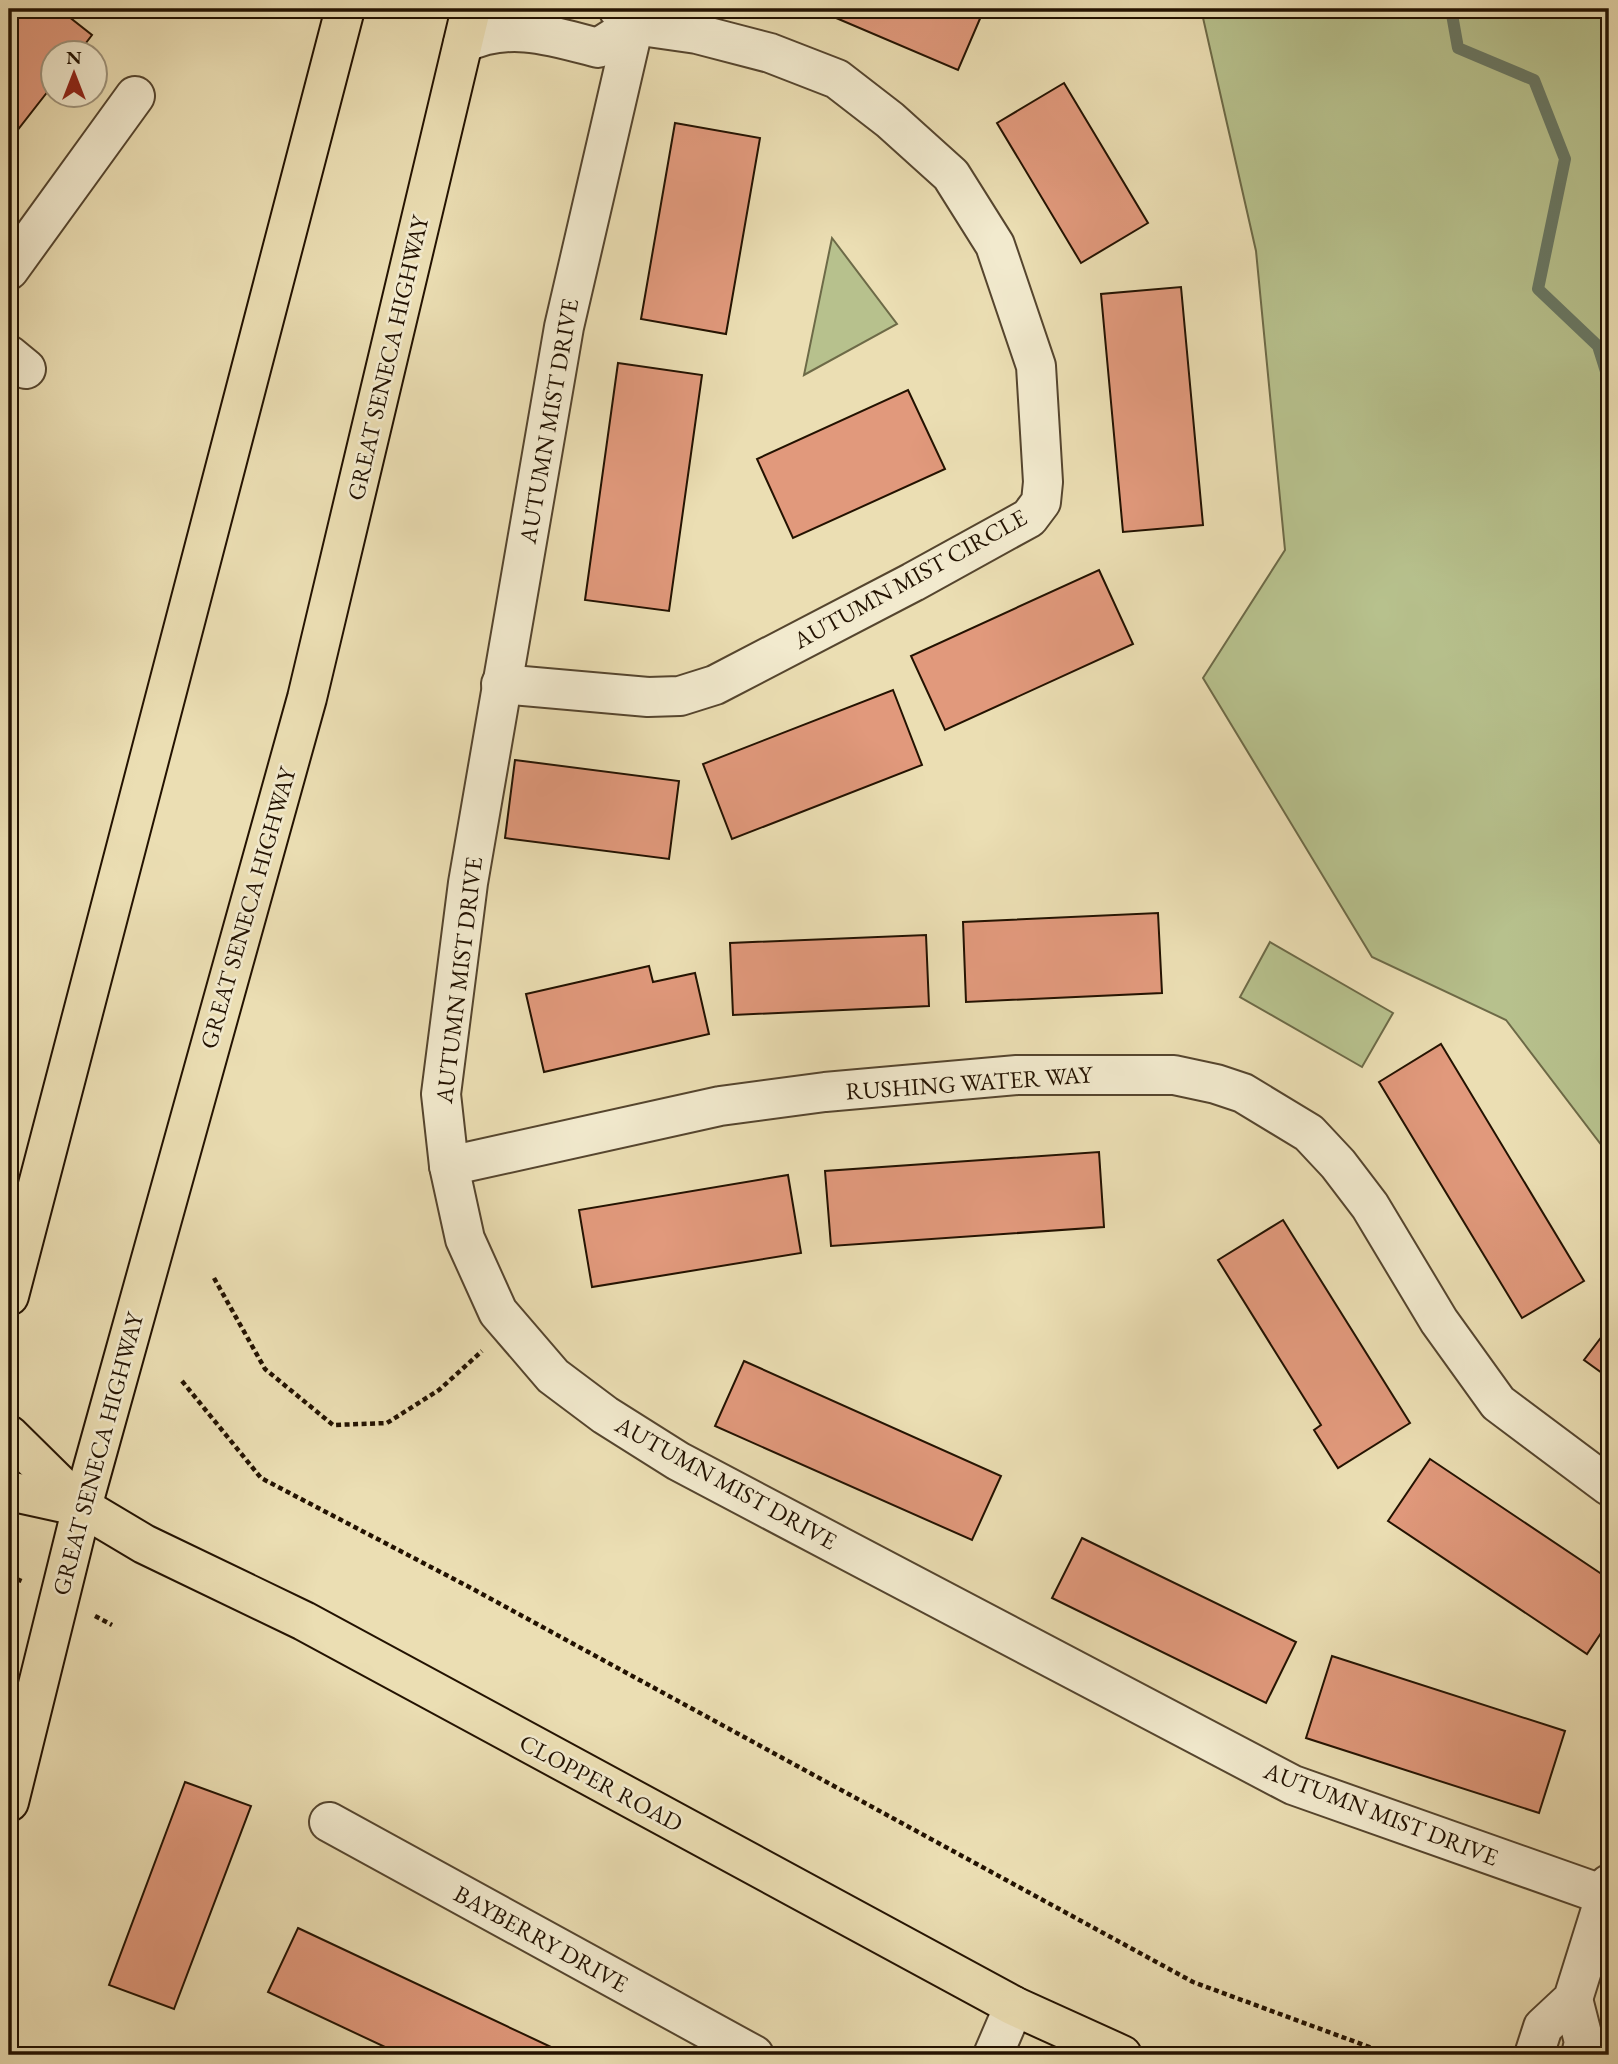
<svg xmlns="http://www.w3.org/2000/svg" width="1618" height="2064" font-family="'EB Garamond',serif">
<rect width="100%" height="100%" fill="#ebdeb3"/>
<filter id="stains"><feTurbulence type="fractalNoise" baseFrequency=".00286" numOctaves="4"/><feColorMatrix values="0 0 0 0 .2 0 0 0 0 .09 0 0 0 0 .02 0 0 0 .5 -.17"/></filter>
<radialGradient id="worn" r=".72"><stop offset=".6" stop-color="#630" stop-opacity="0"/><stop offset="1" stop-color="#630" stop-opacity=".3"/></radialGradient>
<!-- green -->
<g fill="#b7c18d" stroke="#6d6a47" stroke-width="2">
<path d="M1201,9H1609V1155L1506,1020L1372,957L1203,678L1285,550L1256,251Z"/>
<path d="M832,238L897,324L804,375Z"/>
<path d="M1270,942L1393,1013L1362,1067L1240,997Z"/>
</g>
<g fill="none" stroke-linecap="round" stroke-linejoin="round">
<!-- stream -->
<path stroke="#6a7965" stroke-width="12" d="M1451,9L1458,48L1534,80L1565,159L1538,289L1598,346L1609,381"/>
</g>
<!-- building -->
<g fill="#e1997c" stroke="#231201" stroke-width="2">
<path d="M9,9H59L92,35L79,52H52V86L9,141Z"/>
<path d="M815,9H969L982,14L958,70Z"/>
<path d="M1064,83L1148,223L1081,263L997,123Z"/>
<path d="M675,123L760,138L726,334L641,319Z"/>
<path d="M1181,287L1203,525L1123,532L1101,294Z"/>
<path d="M618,363L702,375L669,611L585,600Z"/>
<path d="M908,390L945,469L793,538L757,459Z"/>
<path d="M1099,570L1133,644L945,730L911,656Z"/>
<path d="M893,690L922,765L732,839L703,764Z"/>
<path d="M515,760L679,781L669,859L505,838Z"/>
<path d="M1158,913L1162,993L966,1002L963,922Z"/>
<path d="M926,935L929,1006L733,1015L730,943Z"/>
<path d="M649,966L653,982L695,973L709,1034L544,1072L526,994Z"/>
<path d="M1441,1044L1584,1281L1522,1318L1379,1082Z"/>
<path d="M1099,1152L1104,1227L831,1246L825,1171Z"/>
<path d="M788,1175L801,1253L592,1287L579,1210Z"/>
<path d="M1283,1220L1410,1423L1338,1468L1314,1430L1321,1425L1218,1260Z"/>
<path d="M1609,1327V1378L1584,1360Z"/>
<path d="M744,1361L1001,1476L972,1540L715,1426Z"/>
<path d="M1430,1459L1609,1579V1621L1587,1654L1388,1521Z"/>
<path d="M1082,1538L1296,1642L1266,1703L1052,1598Z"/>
<path d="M1332,1656L1565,1731L1539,1813L1306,1738Z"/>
<path d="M185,1782L251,1806L174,2009L109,1985Z"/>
<path d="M298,1928L568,2055H402L268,1992Z"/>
</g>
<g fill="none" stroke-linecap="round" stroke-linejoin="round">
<defs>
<g id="minor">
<path d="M634,25L564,327L468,883L441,1094L449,1166L465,1239L498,1312L553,1376L605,1415L678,1461L837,1545L1293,1785L1604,1895"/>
<path d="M463,44C507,21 553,36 598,48L634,25"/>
<path d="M9,270L135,96"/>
<path d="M9,355L26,369"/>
<path d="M501,684L648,697L680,696L715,685L913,582L1029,518L1041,502L1043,482L1036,366L995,245L951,175L890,120L837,79L770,53L697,34L634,25L618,9"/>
<path d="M449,1166L720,1106L825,1092L1017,1075H1174L1216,1084L1243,1093L1309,1133L1338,1164L1370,1206L1439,1321L1498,1403L1609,1486"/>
<path d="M329,1822L754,2055"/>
<path d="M1573,1999L1584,2042L1581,2055"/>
<path d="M993,2055L1014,2006"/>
<path d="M1534,2055L1543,2027L1573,1999L1609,1884"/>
</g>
<g id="major">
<path d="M9,1296L345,9"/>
<path d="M9,1435L82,1507L144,1544L304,1621L1014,2006L1122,2055"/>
<path d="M9,1491L82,1507"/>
<path d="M9,1802L82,1507L307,698L471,9"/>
</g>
</defs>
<!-- minor casing -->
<use href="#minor" stroke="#55452e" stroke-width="42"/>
<!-- major casing -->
<use href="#major" stroke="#231201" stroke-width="42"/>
<!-- path -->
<g stroke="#231201" stroke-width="4.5" stroke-dasharray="5 3.5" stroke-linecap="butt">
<path d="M214,1278L265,1369L333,1425L387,1423L439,1390L482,1351"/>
<path d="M182,1381L261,1478L471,1588L1193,1982L1391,2055"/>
<path d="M9,1576L24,1582"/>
<path d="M95,1616L112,1625"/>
</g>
<!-- minor -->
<use href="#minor" stroke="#f2eace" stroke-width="38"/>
<!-- major -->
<use href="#major" stroke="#ebdeb3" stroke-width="38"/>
</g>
<g text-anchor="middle" stroke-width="5" stroke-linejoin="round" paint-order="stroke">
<!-- street labels -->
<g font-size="24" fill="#231201" stroke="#f2eace">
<text transform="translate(388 358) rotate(-77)" y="8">GREAT SENECA HIGHWAY</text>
<text transform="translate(549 421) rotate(-80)" y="8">AUTUMN MIST DRIVE</text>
<text transform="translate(910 579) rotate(-29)" y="8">AUTUMN MIST CIRCLE</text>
<text transform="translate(248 908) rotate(-74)" y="8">GREAT SENECA HIGHWAY</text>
<text transform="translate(459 980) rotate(-83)" y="8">AUTUMN MIST DRIVE</text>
<text transform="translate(969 1083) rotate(-4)" y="8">RUSHING WATER WAY</text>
<text transform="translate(98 1454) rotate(-75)" y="8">GREAT SENECA HIGHWAY</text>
<text transform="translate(726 1483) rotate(29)" y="8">AUTUMN MIST DRIVE</text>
<text transform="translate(601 1783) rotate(28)" y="8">CLOPPER ROAD</text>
<text transform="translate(1381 1814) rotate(21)" y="8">AUTUMN MIST DRIVE</text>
<text transform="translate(541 1939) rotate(29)" y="8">BAYBERRY DRIVE</text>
</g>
</g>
<!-- margin -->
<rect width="1618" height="2064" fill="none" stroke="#ebdeb3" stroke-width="35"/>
<rect x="10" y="10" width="1597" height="2043" fill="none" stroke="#231201" stroke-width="3.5"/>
<rect x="18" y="18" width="1583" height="2029" fill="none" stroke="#231201" stroke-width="2"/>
<!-- north arrow -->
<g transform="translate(74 74)"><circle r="33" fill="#f2eace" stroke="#9f947c" stroke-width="2"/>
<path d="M0-5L12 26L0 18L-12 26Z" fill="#8f2418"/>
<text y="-10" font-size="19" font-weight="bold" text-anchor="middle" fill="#231201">N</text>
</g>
<rect width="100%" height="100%" filter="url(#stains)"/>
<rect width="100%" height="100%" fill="url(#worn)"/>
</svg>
